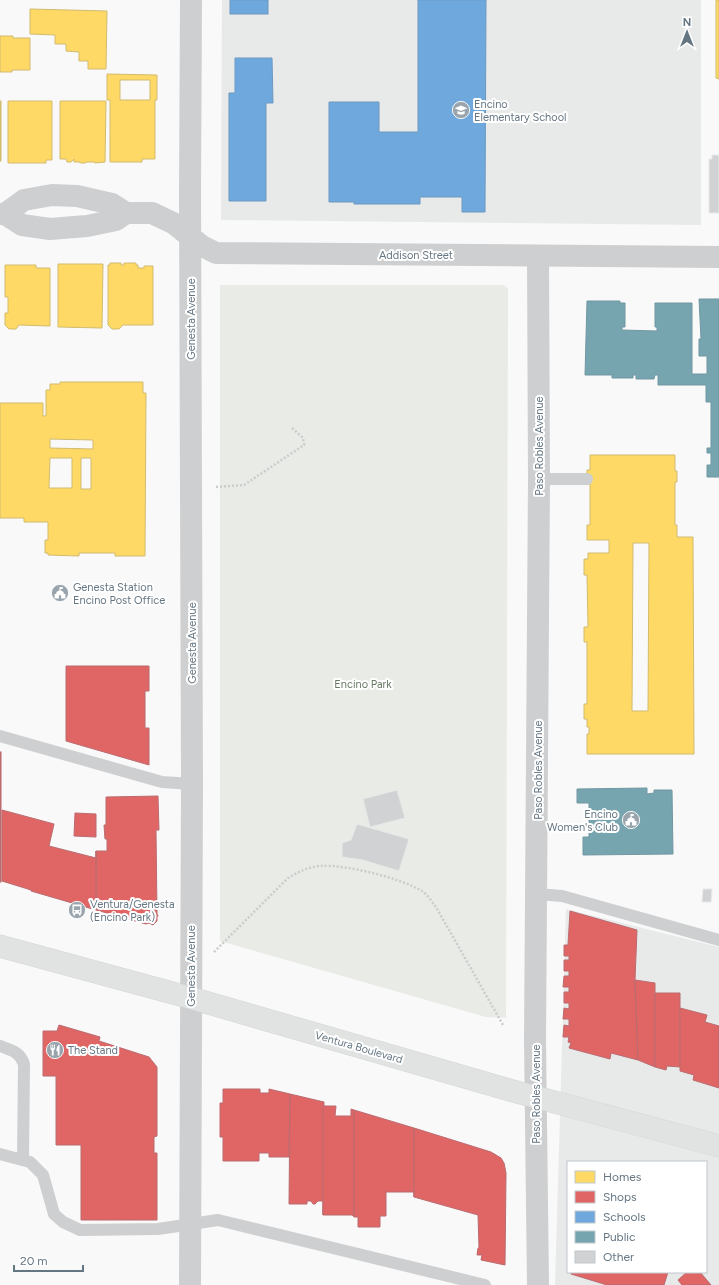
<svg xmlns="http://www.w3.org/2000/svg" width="719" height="1285" font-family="Figtree,sans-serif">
<rect width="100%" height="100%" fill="#f9f9f9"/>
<!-- built -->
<g fill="#e8e9e9" fill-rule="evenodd">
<path d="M222,0H701V225L221,220Z"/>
<path d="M566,909L719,947V1285H555ZM568,1162H706V1272H568Z"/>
</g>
<!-- green -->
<path fill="#e8ebe6" d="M220,285H504L508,289L506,1018L486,1017L220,941Z"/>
<!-- homes -->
<g fill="#ffd966" stroke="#d1bb6f" fill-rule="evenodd">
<path d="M716,0H719V79L716,78Z"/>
<path d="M30,9L107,11L106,69H88V61H79V52L66,51V44H55V35L30,34Z"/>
<path d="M0,36H13V38H30V70H12V72H0Z"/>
<path d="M107,74L157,75V100H155V159H142V162H110V100H107ZM120,80H150V100H120Z"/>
<rect x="0" y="101" width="1" height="60"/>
<path d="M8,101H52V160H46V163H8Z"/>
<path d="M60,101H106L105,162L95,163L94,162H87L85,163H81L79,162H74V159L71,162H67L66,159H60Z"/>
<path d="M110,263H121V265H124V263H136V265H138V268H144V266H153V325H123L119,329H112L108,325V265H110Z"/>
<path d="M58,264H103L102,328L58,327Z"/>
<path d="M5,265H36V268H50V326L19,325L16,329H9L5,325V313H8V297H5Z"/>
<path d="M60,382H143V393H146L145,556H115V553H79V556L48,555V553H45V540H48V522H24V518H0V403H43V416H46V390H50V384H60ZM50,439L93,440V449L50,448ZM50,458H72V488H49ZM81,458H91V489H81Z"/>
<path d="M590,455H675V471H677V482H675V525H677V537H693L694,754H587V734H589V727H587V719H584V704H587V642H584V627H588L587,575H584V559H588V553H609V540H587V525H590V484H587V470H590ZM633,543H649L648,711H632Z"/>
</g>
<!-- shops -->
<g fill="#e06666" stroke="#bb6b6f">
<path d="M66,666H149V691H145V728H149V765L66,741Z"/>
<rect x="0" y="752" width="1" height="130"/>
<path d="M158,796L159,830H156L157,914L158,916L157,917V921L153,925L149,923L146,924L96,910V851H107V839H105L104,825H106V797Z"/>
<path d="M2,810L54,824L49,846L96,858V851V910L31,891V890L2,881Z"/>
<path d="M75,813L96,814V837L74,836Z"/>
<path d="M570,911L637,930L635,980L638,1060L611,1053L610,1059L569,1048L571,1043L568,1042L569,1037H563L564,1025L569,1026V1019H563L564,1008L569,1009V1003H564V992H569V987H563L564,976H569V971H564V960H569V956H564V945H568Z"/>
<path d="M635,980L655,983V1067L638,1060Z"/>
<path d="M655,993H680V1067L667,1066L666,1070L655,1067Z"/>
<path d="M680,1008L707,1015L705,1022L719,1026V1088L693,1080L694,1075L680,1071Z"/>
<path d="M59,1025L100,1037L99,1041L149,1057L157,1067V1136L154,1137V1153H157V1220H81V1145H56V1076H43V1031H57Z"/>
<path d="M223,1089H260V1093H269V1089L290,1094L289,1157H269V1153H259V1161H223V1137H220V1103H223Z"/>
<path d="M290,1094L324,1102L323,1215V1201H318L315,1204H313L311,1201H307V1204H289Z"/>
<path d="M323,1106H336L335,1116H351V1109L354,1110V1217L352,1215H323Z"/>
<path d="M354,1110L414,1128V1197V1192H386V1216H380V1227H358V1217H354Z"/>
<path d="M414,1128L491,1152L501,1158L504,1163L506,1173L505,1265L481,1260L482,1255H477L478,1248H479L478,1215L414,1197Z"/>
<path d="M571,1272H668L664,1285H607L571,1274Z"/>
<path d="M687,1272H700L711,1285H682L678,1280Z"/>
</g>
<!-- schools -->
<g fill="#6fa8dc" stroke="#6c99c1">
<rect x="230" y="0" width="38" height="14"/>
<path d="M418,0H486L485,212H462V197H420V204H354V202H329V102H379V132H418Z"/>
<path d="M235,58H272L273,103H266V201H229V93H235Z"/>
</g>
<!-- public -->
<g fill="#76a5af" stroke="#7197a2">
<path d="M699,299H719V477H707V465H711V453H707V448H711V402H706V385H658V375H655L654,379H636V375H633V378H612V375H585L587,301H620V303H625V327H622V330L657,331V327H655V303H692V374H707V356H699V339H701Z"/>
<path d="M647,788V794L654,793V790H672L673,854L583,855V837H589V803H577V789Z"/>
</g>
<!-- building -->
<g fill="#d0d2d3" stroke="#e8e8e8">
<path d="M712,155H719V213H709V159H712Z"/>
<path d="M397,790L405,818L370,827L363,799Z"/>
<path d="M357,824L409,839L399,871L363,860L342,857V843L351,840Z"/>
<path d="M703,889H712L711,902H702Z"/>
</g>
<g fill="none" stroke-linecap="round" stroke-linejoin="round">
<defs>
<path id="primary" d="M0,946L191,998L513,1091L719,1146"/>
</defs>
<!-- primary casing -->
<use href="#primary" stroke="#d5d6d7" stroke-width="23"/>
<!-- path -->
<g stroke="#cbcccd" stroke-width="2.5" stroke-dasharray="2 2" stroke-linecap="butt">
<path d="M216,487L244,485L304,445L303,438L291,427"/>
<path d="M214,952L288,878C298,872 308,867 320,866C344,864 401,878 422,891C427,894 432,902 436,907L503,1025"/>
</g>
<!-- lane -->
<g stroke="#cecfd0" stroke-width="12">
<path d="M539,479H587"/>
<path d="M0,736L162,782L192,784"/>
<path d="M537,894L562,896L719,940"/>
<path d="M0,1046C11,1050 20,1052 24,1064L23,1160"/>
<path d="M0,1154L30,1162L43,1175L54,1214L63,1222L80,1230L158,1229L218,1220L485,1285"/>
</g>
<!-- street -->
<g stroke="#cecfd0" stroke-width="22">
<path d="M0,214H5L24,200L52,195L77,196L112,204L126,213H152L173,223L202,246L216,253L719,257"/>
<path d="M5,214L22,225L50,229L87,226L116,220L126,213"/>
<path d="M190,1285L192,784L190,193L191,0"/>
<path d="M538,1285L535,1040L539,479L538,256"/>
</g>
<!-- primary -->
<use href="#primary" stroke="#e1e2e2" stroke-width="22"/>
</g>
<!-- icons -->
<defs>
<symbol id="school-disc" viewBox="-11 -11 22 22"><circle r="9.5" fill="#99a4ac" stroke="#fff"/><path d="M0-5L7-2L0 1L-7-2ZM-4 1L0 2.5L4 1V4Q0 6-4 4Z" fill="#fff"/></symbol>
<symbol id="civic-disc" viewBox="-11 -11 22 22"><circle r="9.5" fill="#99a4ac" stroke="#fff"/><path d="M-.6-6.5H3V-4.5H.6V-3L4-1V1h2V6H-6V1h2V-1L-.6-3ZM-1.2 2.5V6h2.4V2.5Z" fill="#fff"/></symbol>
<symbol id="bus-disc" viewBox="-11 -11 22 22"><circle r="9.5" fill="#99a4ac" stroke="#fff"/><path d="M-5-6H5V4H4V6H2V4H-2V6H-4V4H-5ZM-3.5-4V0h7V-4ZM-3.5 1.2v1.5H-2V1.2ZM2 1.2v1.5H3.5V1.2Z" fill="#fff"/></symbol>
<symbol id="restaurant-disc" viewBox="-11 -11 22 22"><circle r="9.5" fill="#99a4ac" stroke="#fff"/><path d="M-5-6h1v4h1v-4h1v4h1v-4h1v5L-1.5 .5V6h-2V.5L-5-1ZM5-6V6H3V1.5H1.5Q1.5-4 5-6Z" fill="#fff"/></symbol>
</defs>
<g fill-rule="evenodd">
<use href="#school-disc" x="451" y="100" width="20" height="20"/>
<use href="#civic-disc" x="50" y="583" width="20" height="20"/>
<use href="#civic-disc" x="621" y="810" width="20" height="20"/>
<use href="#bus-disc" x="67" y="900" width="20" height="20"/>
<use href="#restaurant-disc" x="45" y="1040" width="20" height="20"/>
</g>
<g text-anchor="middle" stroke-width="4" stroke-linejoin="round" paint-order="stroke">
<!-- poi labels -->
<g font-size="11" fill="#657683" stroke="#fff" text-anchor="start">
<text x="474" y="108">Encino<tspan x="474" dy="13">Elementary School</tspan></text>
<text x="73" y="591">Genesta Station<tspan x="73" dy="13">Encino Post Office</tspan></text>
<text x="618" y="818" text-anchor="end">Encino<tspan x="618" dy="13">Women's Club</tspan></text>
<text x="90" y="908">Ventura/Genesta<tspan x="90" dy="13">(Encino Park)</tspan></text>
<text x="68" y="1054">The Stand</text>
</g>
<!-- street labels -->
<g font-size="11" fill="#657683" stroke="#fff">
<text x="416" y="259">Addison Street</text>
<text transform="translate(191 319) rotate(-90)" y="4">Genesta Avenue</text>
<text transform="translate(539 446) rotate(-90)" y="4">Paso Robles Avenue</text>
<text transform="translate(192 643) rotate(-90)" y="4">Genesta Avenue</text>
<text transform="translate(538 770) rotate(-90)" y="4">Paso Robles Avenue</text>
<text transform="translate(191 966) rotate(-90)" y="4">Genesta Avenue</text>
<text transform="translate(359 1047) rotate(16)" y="4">Ventura Boulevard</text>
<text transform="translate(536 1094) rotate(-90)" y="4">Paso Robles Avenue</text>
</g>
<!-- park labels -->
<g font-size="11" fill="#687a64" stroke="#fff">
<text x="363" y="688">Encino Park</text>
</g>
</g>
<!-- legend -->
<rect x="567" y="1161" width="140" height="112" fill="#ffffff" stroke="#c1c8cd"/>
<rect x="575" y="1171" width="20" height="12" fill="#ffd966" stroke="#c1c8cd"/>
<text x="603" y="1181" font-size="12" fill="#657683">Homes</text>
<rect x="575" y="1191" width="20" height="12" fill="#e06666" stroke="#c1c8cd"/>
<text x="603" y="1201" font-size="12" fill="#657683">Shops</text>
<rect x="575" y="1211" width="20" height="12" fill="#6fa8dc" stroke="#c1c8cd"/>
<text x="603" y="1221" font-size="12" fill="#657683">Schools</text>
<rect x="575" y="1231" width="20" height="12" fill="#76a5af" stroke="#c1c8cd"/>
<text x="603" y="1241" font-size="12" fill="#657683">Public</text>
<rect x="575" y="1251" width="20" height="12" fill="#d0d2d3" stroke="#c1c8cd"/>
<text x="603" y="1261" font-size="12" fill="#657683">Other</text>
<!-- north arrow -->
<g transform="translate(687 32)" stroke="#ffffff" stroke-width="3" paint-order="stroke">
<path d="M0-3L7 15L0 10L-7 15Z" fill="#657683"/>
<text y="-6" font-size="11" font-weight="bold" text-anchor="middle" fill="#657683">N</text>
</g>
<!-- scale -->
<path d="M14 1265v6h69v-6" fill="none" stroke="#657683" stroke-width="2"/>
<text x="20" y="1265" font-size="12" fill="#657683" stroke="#ffffff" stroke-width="3" paint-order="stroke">20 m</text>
</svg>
